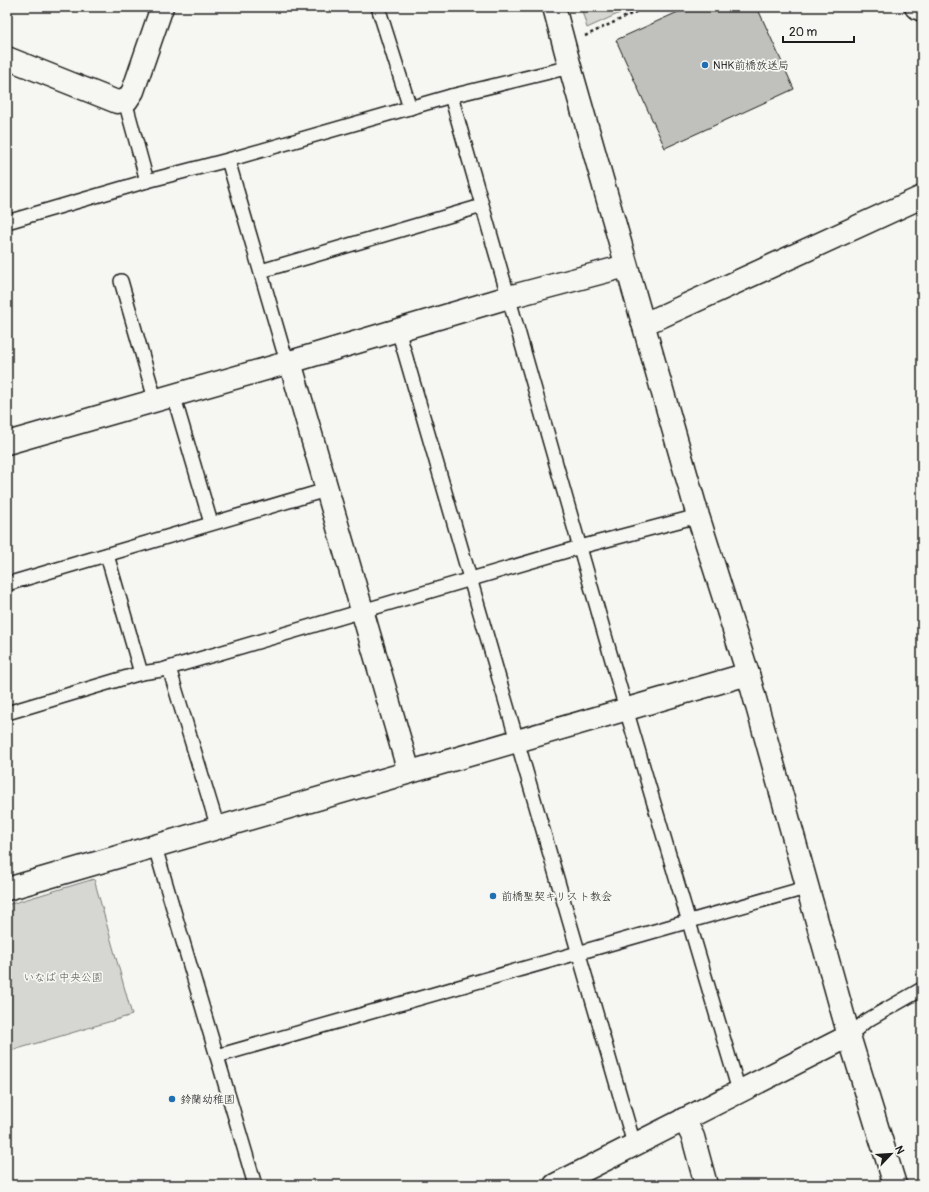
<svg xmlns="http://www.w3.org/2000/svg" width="929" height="1192" font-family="Pangolin,'Klee One',sans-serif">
<rect width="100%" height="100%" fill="#f6f6f2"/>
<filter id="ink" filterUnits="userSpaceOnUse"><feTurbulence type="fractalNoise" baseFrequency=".025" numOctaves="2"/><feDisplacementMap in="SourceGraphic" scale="8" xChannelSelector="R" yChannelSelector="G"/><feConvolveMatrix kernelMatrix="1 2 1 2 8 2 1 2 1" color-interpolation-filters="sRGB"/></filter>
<g filter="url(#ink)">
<!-- green -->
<g fill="#d6d6d2" stroke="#797977">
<path d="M581,7H633L587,28Z"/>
<path d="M94,879L132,1015L7,1052V905Z"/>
</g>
<!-- building -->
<path fill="#c0c0bd" stroke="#1c1c1c" d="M689,7H757L794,89L665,148L616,40Z"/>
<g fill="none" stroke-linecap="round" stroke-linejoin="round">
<defs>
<g id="lane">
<path d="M378,7L410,108"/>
<path d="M451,96L626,709L739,1091"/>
<path d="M125,101L147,181"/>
<path d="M228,160L283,349L290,362"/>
<path d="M7,222L147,181L228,160L451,96L570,67"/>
<path d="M261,271L482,206"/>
<path d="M121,281L155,399"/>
<path d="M398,330L634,1144"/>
<path d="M173,394L211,523"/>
<path d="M107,555L141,673"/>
<path d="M7,584L326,490"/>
<path d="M169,668L218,828"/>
<path d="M7,713L141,673L162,670L580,547L698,516"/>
<path d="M155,847L255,1185"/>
<path d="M849,1036L866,1021L922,989"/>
<path d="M217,1056L809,887"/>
</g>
<g id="street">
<path d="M7,58L117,102L127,100L133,91L162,7"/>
<path d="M643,323L658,318L922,197"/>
<path d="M290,362L409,772"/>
<path d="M7,443L290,362L509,297L626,266"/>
<path d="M7,889L748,674"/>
<path d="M684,1119L693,1137L706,1185"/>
<path d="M555,1185L849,1036"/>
</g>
<path id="secondary" d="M554,7L570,67L698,516L748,674L849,1036L895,1185"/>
<path id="highway" d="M916,7L922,10"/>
</defs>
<!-- lane casing -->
<use href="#lane" stroke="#1c1c1c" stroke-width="16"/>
<!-- street casing -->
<use href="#street" stroke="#1c1c1c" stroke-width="25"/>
<!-- secondary casing -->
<use href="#secondary" stroke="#1c1c1c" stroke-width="25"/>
<!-- highway casing -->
<use href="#highway" stroke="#1c1c1c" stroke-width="25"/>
<!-- path -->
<path stroke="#1c1c1c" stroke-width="2.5" stroke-dasharray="3 3" stroke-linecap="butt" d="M585,36L646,7"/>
<!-- lane -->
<use href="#lane" stroke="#f6f6f2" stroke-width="13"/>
<!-- street -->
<use href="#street" stroke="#f6f6f2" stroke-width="22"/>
<!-- secondary -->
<use href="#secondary" stroke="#f6f6f2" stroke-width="22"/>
<!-- highway -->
<use href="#highway" stroke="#f6f6f2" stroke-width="22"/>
</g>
</g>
<!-- markers -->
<g fill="#1f6fb2" stroke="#f6f6f2" stroke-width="1.5">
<circle cx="705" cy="65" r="4"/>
<circle cx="493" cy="896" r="4"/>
<circle cx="172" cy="1099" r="4"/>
</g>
<g text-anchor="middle" stroke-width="3.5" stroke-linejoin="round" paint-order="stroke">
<!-- poi labels -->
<g font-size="11" fill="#1c1c1c" stroke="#f6f6f2" text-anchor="start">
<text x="713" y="69">NHK前橋放送局</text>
<text x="501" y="900">前橋聖契キリスト教会</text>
<text x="180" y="1103">鈴蘭幼稚園</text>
</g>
<!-- park labels -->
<g font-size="11" fill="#545453" stroke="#f6f6f2">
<text x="63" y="981">いなば 中央公園</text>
</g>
</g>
<!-- margin -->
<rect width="929" height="1192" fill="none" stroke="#f6f6f2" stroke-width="24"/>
<rect x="12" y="12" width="905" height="1168" fill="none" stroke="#1c1c1c" stroke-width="1.5" filter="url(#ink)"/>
<!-- north arrow -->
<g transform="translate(891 1154) rotate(65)" stroke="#f6f6f2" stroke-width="3" paint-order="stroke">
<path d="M0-3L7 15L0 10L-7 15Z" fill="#1c1c1c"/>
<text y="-6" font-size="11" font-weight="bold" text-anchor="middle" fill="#1c1c1c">N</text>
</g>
<!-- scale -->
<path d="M783 36v6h71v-6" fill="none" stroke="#1c1c1c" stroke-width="2"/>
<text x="789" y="36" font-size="12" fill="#1c1c1c" stroke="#f6f6f2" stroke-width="3" paint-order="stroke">20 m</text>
</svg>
